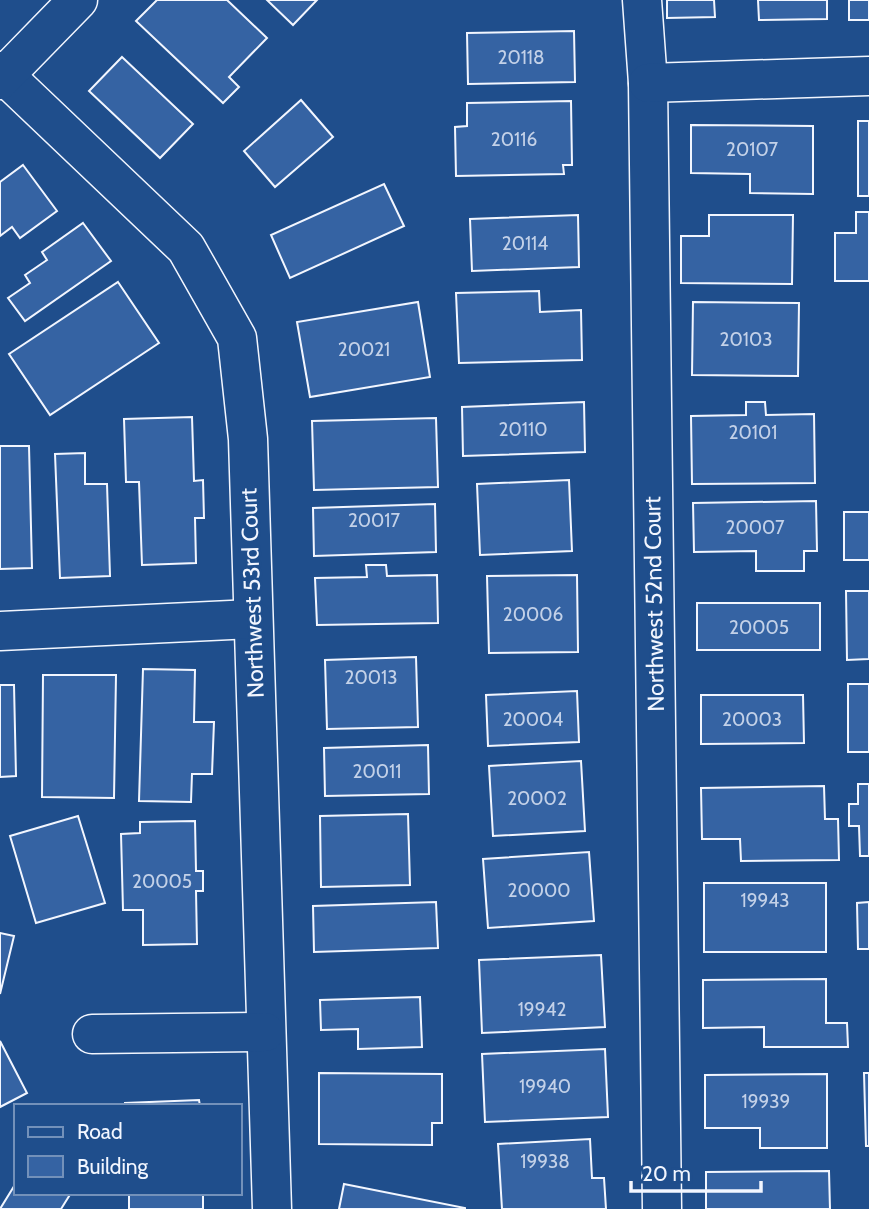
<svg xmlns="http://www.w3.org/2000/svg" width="869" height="1209" font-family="Cabin,sans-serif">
<rect width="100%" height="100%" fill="#1f4e8c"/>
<!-- building -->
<g fill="#3563a3" stroke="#f2f6ff" stroke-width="2">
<path d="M157,0H227L267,38L229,77L239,87L223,103L136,21Z"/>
<path d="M267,0H317L293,25Z"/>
<path d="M667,0H714L715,17L667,18Z"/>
<path d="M758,0H827V19L759,20Z"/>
<rect x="849" y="0" width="20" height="20"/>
<path d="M574,31L575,82L468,84L467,33Z"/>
<path d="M122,57L193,124L160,158L89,91Z"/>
<path d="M301,100L333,137L275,187L244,151Z"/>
<path d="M571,101L572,165H563L564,174L456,176L455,127L467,126V103Z"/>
<rect x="858" y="121" width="11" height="75"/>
<path d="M691,125L813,126V194L750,193V174L691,173Z"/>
<path d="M23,165L57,211L20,238L12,227L0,236V182Z"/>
<path d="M384,184L404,226L290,278L271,235Z"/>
<path d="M856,212H869V281H835V233H856Z"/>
<path d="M578,215L579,267L472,271L470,219Z"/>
<path d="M709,215H793L792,284L681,283V236H709Z"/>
<path d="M83,223L111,261L25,321L8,298L30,283L25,275L47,260L42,252Z"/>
<path d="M118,282L159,343L50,415L9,354Z"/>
<path d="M539,291L540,312L581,310L582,360L459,363L456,293Z"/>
<path d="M418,302L430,377L310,397L297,322Z"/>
<path d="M693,302L799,303L798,376L692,375Z"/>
<path d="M584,402L585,452L463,456L462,407Z"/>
<path d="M746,402H765L766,415L814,414L815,483L692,484L691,416L746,415Z"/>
<path d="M192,417L194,481L203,480L204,518H195L196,563L142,565L139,482H126L124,419Z"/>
<path d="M436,418L438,487L314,490L312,421Z"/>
<path d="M0,446H29L32,568L0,569Z"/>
<path d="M85,453V484H107L110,576L60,578L55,454Z"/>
<path d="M569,480L572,551L480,555L477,484Z"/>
<path d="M816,501L817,551H804V571H756V551L694,552L693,503Z"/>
<path d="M435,504L436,552L314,556L313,508Z"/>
<rect x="844" y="512" width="25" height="48"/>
<path d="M366,565H386L387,576L437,575L438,623L317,625L315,578L367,577Z"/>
<path d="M577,575L578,652L489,653L487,576Z"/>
<path d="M846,591H869V659L847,660Z"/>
<rect x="697" y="603" width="123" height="47"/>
<path d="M416,657L418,727L327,729L325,660Z"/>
<path d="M143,669L195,670L194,722H214L212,774H192L191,802L139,801Z"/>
<path d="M43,675H116L114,798L42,797Z"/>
<rect x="848" y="684" width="21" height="68"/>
<path d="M0,685H14L16,776L0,777Z"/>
<path d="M577,691L579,742L488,746L486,695Z"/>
<path d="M701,695H803L804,743L701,744Z"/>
<path d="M428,745L429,794L325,796L324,748Z"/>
<path d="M581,761L585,831L493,836L489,766Z"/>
<path d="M858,784H869V856H860L859,826H849V804H858Z"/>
<path d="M824,786L825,819H838L839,860L741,861L740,839H702L701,788Z"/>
<path d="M408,814L410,885L321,887L320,816Z"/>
<path d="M78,816L105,903L36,923L10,836Z"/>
<path d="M195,821L196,871H203V891H196L197,944L143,945V910H123L121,834L140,833V822Z"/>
<path d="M589,852L594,921L488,928L483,859Z"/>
<rect x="704" y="883" width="122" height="69"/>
<path d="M436,902L438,948L314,952L313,906Z"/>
<path d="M869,902V949H858L857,903Z"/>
<path d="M0,933L14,936L0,994Z"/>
<path d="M601,955L605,1027L482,1033L479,960Z"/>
<path d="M826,979V1023H847L848,1047H764V1027L703,1028V980Z"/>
<path d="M420,997L422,1047L358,1049V1029L321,1030L320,1000Z"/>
<path d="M0,1041L27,1093L0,1107Z"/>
<path d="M605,1049L608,1117L485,1122L482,1054Z"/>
<path d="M319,1073L442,1074V1123H432V1145L319,1144Z"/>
<path d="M864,1073H869V1146H866Z"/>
<path d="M827,1074V1148H760V1128H705V1075Z"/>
<path d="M199,1100L200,1106H125V1103Z"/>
<path d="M590,1139L592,1178H604L606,1209H502L498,1144Z"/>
<path d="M829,1171L830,1209H706V1172Z"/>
<path d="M16,1183V1193H71L61,1209H0Z"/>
<path d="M344,1184L465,1208V1209H339Z"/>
<rect x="129" y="1193" width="74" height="16"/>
</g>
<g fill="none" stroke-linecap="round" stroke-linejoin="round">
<defs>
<g id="minor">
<path d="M642,0L648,83L662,1209"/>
<path d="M0,71L186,248L237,338L248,439L272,1209"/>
<path d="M0,80L78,0"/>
<path d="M648,83L869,76"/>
<path d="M0,631L252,619"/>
<path d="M92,1034L265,1032"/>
</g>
</defs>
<!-- minor casing -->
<use href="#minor" stroke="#f2f6ff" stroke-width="41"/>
<!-- minor -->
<use href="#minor" stroke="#1f4e8c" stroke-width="38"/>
</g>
<g text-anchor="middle" stroke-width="5" stroke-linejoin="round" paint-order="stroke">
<!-- number labels -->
<g font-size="19" fill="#c3d1e8">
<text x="521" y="64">20118</text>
<text x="514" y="146">20116</text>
<text x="752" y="156">20107</text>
<text x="525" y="250">20114</text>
<text x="746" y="346">20103</text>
<text x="364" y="356">20021</text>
<text x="523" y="436">20110</text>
<text x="753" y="439">20101</text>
<text x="374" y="527">20017</text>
<text x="755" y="534">20007</text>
<text x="533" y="621">20006</text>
<text x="759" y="634">20005</text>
<text x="371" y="684">20013</text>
<text x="533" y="726">20004</text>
<text x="752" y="726">20003</text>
<text x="377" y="778">20011</text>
<text x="537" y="805">20002</text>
<text x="162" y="888">20005</text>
<text x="539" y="897">20000</text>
<text x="765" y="907">19943</text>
<text x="542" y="1016">19942</text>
<text x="545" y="1093">19940</text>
<text x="766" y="1108">19939</text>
<text x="545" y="1168">19938</text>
</g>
<!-- street labels -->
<g font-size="23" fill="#f2f6ff" stroke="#1f4e8c">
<text transform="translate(252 593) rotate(-92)" y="8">Northwest 53rd Court</text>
<text transform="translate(654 604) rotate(-91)" y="8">Northwest 52nd Court</text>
</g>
</g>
<!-- legend -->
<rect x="14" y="1104" width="228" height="91" fill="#1f4e8c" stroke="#7391ba" stroke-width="2"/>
<rect x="28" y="1127" width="35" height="10" fill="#1f4e8c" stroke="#7391ba" stroke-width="2"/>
<text x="77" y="1139" font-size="21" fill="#f2f6ff">Road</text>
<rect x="28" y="1156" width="35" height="21" fill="#3563a3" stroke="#7391ba" stroke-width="2"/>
<text x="77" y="1174" font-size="21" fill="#f2f6ff">Building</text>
<!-- scale -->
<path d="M631 1181v10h130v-10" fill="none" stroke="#f2f6ff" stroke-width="3.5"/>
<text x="642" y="1181" font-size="21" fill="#f2f6ff" stroke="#1f4e8c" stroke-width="5" paint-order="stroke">20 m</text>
</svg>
